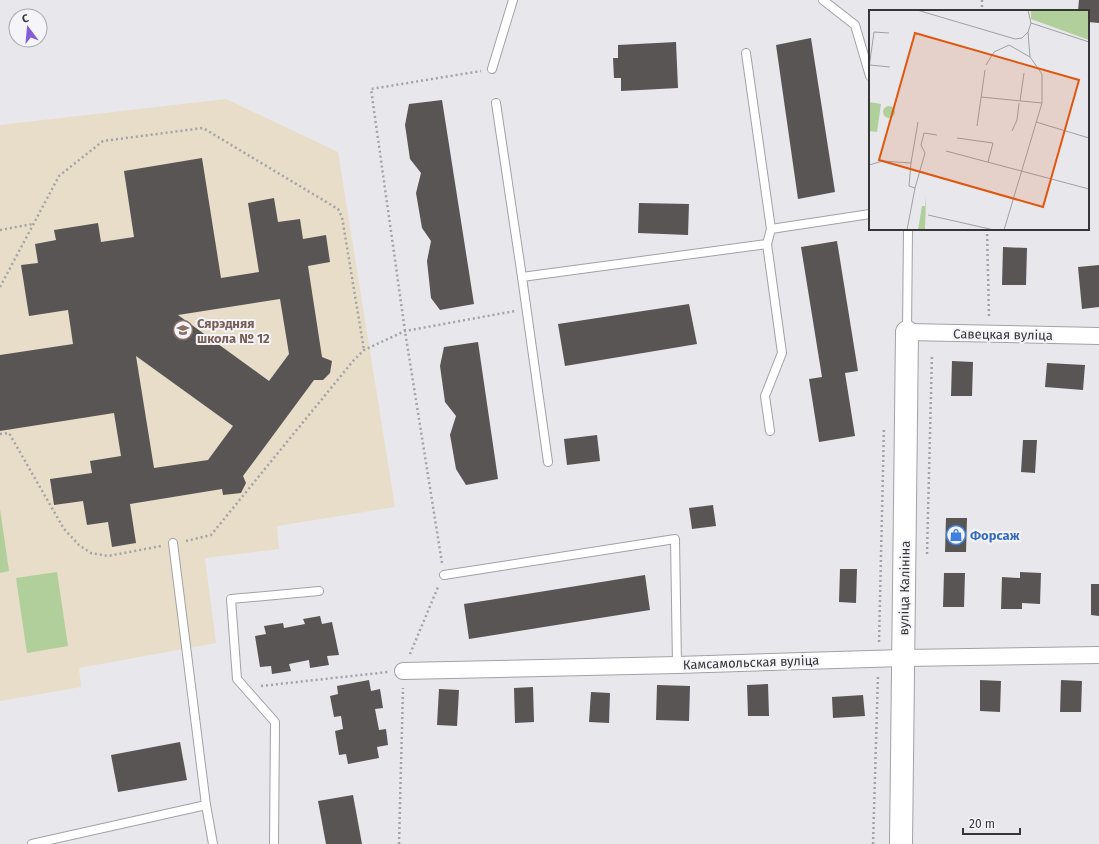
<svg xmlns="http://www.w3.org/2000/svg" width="1099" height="844" font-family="'Fira Sans',sans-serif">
<rect width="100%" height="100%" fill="#e7e7ec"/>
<!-- education -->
<path fill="#e7ddc8" d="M226,99L338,152L395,507L277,526L279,549L205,558L216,643L79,668L81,687L0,701V125Z"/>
<!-- green -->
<g fill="#b0cf9b">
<path d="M0,509L9,571L0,573Z"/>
<path d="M57,572L68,646L27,653L16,578Z"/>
</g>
<!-- building -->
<g fill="#595554" fill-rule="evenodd">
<path d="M1079,0H1099V23L1088,22V11H1078Z"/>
<path d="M811,38L835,192L798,199L776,45Z"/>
<path d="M676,42L678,88L621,91V78H614L613,58H618V45Z"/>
<path d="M442,100L474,304L440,310L431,298L427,261L431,241L422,228L416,193L421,173L410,159L405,125L409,104Z"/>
<path d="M202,158L221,278L259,272L248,203L274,198L278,222L300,219L303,239L326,235L330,262L308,266L322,357L332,361L330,373L323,380H314L243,476L246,483L241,493L223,495L222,489L130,504L136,543L112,547L108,522L87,525L83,501L54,505L50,479L92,473L90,461L121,456L114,413L0,431V355L73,344L68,310L29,316L21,265L38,263L35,244L56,240L54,230L98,223L101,242L134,237L124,171ZM280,299L289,354L269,381L178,315ZM136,356L233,426L208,460L154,468Z"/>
<path d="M639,203L689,204L688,235L638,233Z"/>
<path d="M837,241L858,371L845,373L855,436L819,442L809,379L822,377L801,247Z"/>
<path d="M1003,247L1027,248L1026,285H1002Z"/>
<path d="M1099,265V307L1082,309L1078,267Z"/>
<path d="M689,304L697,344L565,366L558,324Z"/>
<path d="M478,342L498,479L466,485L456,469L450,435L456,416L445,402L440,366L444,347Z"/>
<path d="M952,361L973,362L972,396H951Z"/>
<path d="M1047,363L1085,365L1083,390L1045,387Z"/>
<path d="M597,435L600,461L567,465L564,439Z"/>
<path d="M1023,440H1037L1035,473L1021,472Z"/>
<path d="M713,505L716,526L692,529L689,508Z"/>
<path d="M946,518H967L966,552H945Z"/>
<path d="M840,569H857L856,603L839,602Z"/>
<path d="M1020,572L1041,573L1040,604L1022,603V609H1001L1002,577L1020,578Z"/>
<path d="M944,573H965L964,607H943Z"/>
<path d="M645,575L650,610L469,639L464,604Z"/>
<path d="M1091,584H1099V616L1091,615Z"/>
<path d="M320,616L322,624L332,622L339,655L327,656L329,665L310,668L309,660L289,664L291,671L272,674L271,666L260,667L255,636L266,634L264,626L283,623L284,628L305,624L303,619Z"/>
<path d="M369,680L371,691L380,689L383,708L375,709L379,730L386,729L388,745L377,747L379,758L348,764L346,754L339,755L335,731L343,729L341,716L334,717L330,696L338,694L337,686Z"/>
<path d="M980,680L1001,681L1000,712L980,711Z"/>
<path d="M1061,680L1082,681L1081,712H1060Z"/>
<path d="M768,684L769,716H748L747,685Z"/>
<path d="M657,685L690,686L689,721L656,720Z"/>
<path d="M533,687L534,722L515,723L514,688Z"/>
<path d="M439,689L459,690L457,726L437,725Z"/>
<path d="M591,692L610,693L609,723L589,722Z"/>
<path d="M863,695L865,716L833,718L832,697Z"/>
<path d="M180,742L187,780L118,792L111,755Z"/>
<path d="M353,795L362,844H326L318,801Z"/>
</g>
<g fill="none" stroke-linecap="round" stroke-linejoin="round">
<defs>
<g id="lane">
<path d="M823,0L855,25L870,76"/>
<path d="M746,53L771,229"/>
<path d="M492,69L513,0"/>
<path d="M496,103L522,277L548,462"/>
<path d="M767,244L782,353L765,396L770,431"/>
<path d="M522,277L767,244L771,229L870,214"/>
<path d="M907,332L908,229"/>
<path d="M173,543L206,805"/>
<path d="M444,575L675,539L677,665"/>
<path d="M32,844L206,805L213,844"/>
<path d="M274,844L275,722L237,679L231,599L319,591"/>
</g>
<g id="street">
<path d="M907,332L1099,336"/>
<path d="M403,671L677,665L903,658L1099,655"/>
</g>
<path id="secondary" d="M901,844L907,332"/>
</defs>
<!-- lane casing -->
<use href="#lane" stroke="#a2a2a6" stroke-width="10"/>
<!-- street casing -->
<use href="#street" stroke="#a2a2a6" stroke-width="18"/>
<!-- secondary casing -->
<use href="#secondary" stroke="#a2a2a6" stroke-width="24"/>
<!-- path -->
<g stroke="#a3a3a6" stroke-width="2.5" stroke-dasharray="2 3" stroke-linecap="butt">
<path d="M982,0V11"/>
<path d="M987,229L989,316"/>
<path d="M0,230L33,224"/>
<path d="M0,287L59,176L103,141L203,128L338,209L342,217L364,350"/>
<path d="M0,434L9,433L64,529L79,545L91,553L108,556L161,546"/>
<path d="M186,541L211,535L353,361L364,350L405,331L515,311"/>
<path d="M927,554L932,354"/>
<path d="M442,563L405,331L371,89L481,71"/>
<path d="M879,642L884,427"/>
<path d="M410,654L438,587"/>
<path d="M261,686L388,672"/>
<path d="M399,844L403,688"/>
<path d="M873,844L878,675"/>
</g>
<!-- lane -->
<use href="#lane" stroke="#fff" stroke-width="8"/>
<!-- street -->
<use href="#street" stroke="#fff" stroke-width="16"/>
<!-- secondary -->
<use href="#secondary" stroke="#fff" stroke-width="22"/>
</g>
<!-- icons -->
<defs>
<symbol id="school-ring" viewBox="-11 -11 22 22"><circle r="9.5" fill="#f4f4f9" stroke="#8d6e63" stroke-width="1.5"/><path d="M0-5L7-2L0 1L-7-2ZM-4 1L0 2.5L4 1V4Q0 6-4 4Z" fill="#8d6e63"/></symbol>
<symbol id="shop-ring" viewBox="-11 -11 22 22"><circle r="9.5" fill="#f4f4f9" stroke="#3f7fe0" stroke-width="1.5"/><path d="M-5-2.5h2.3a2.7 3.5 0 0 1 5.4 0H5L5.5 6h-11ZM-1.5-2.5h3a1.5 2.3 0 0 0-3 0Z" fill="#3f7fe0"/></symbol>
</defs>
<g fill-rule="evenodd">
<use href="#school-ring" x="172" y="319" width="22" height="22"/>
<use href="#shop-ring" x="945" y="524" width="22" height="22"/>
</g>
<g text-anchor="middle" stroke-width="4" stroke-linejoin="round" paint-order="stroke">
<!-- education labels -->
<g font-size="13" font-weight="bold" fill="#785e54" stroke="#f4f4f9" text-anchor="start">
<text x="197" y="328">Сярэдняя<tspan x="197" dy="15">школа № 12</tspan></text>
</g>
<!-- street labels -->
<g font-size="13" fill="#363637" stroke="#f4f4f9">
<text transform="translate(1003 334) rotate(1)" y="5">Савецкая вуліца</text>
<text transform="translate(904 588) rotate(-89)" y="5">вуліца Калініна</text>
<text transform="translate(751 662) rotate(-2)" y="5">Камсамольская вуліца</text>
</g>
<!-- shop labels -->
<g font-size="13" font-weight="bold" fill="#366cbe" stroke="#f4f4f9" text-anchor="start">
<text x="970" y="540">Форсаж</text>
</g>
</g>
<!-- overview -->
<g transform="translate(869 10)">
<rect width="220" height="220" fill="#e7e7ec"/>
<path d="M162,0H220V30L162,9ZM0,92L12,94L8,122L0,121ZM14 102a6 6 0 1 1 12 0a6 6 0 1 1-12 0ZM57,186L56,220H49L53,196H56Z" fill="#b0cf9b"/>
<path fill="none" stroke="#a0a0a4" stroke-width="1" d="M48,0L146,29L153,28L159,22L162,13L159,0M162,13L220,32M1,55L21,57M117,55L125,42L140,35L161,47M0,58L5,22L20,23M112,87L173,93M151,91L155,63M167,112L220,128M108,116L116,60M143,121L148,110L150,93M88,128L124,133L119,152M77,141L220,179M42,153L49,112M0,155L14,151L42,153L40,176L46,178L56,143L52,135L55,123L68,125M59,205L125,220M38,220L46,178M135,220L173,93V64L161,47L159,22"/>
<path fill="#df570e" fill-opacity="0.15" stroke="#df570e" stroke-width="2" d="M46,23L210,70L174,197L10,150Z"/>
<rect width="220" height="220" fill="none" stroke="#363637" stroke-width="2"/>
</g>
<!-- north arrow -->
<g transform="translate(28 28) rotate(344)"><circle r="19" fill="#f4f4f9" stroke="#a8a8ab"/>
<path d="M0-3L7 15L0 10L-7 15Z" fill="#825ed8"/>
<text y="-6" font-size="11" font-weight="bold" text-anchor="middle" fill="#363637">С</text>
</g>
<!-- scale -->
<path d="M963 828v6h57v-6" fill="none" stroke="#363637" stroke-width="2"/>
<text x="969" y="828" font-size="12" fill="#363637" stroke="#f4f4f9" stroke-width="3" paint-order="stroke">20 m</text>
</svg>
